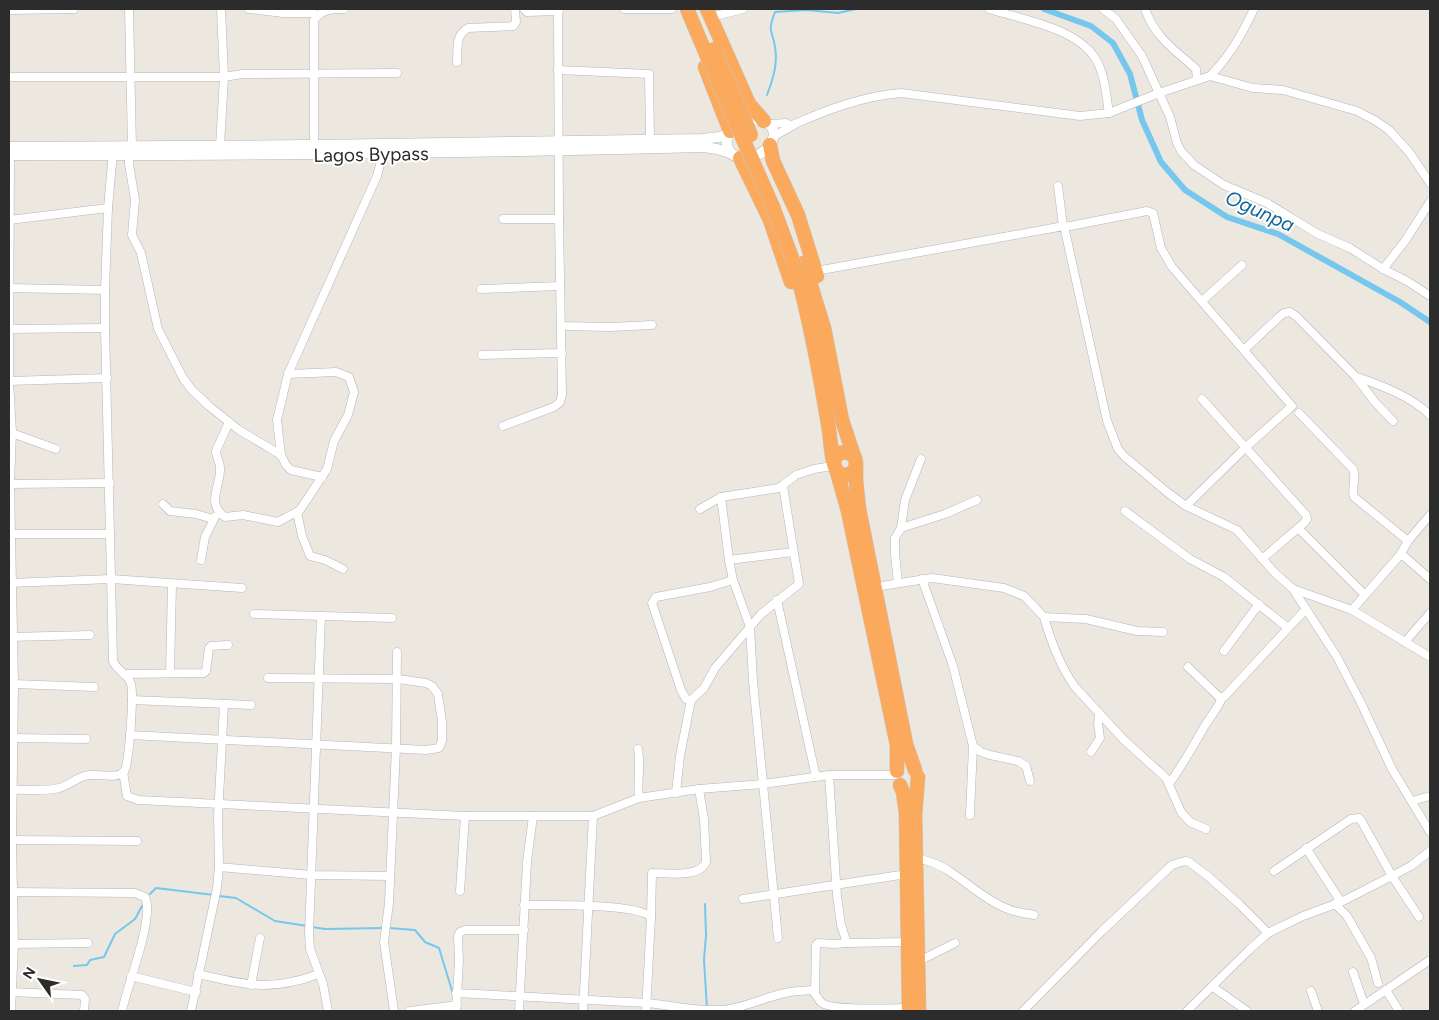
<svg xmlns="http://www.w3.org/2000/svg" width="1439" height="1020" font-family="Figtree,sans-serif">
<rect width="100%" height="100%" fill="#ede8df"/>
<g fill="none" stroke-linecap="round" stroke-linejoin="round">
<!-- stream -->
<g stroke="#75c7ed" stroke-width="2">
<path d="M767,95C773,79 778,64 775,47C772,28 767,33 775,12L806,10L838,13L856,9"/>
<path d="M150,894L156,888L214,895"/>
<path d="M219,896L236,898L275,921L307,926"/>
<path d="M705,904L706,935L704,960L707,1009"/>
<path d="M312,927L325,929L384,928"/>
<path d="M389,928L415,930L425,942L439,948L453,994"/>
<path d="M74,966L87,965L90,960L104,957L115,934L135,919L142,906"/>
</g>
<!-- canal -->
<path stroke="#75c7ed" stroke-width="6" d="M1044,9L1091,26L1113,43L1130,74L1142,120L1161,162L1185,190L1227,217L1278,234L1400,302L1430,322"/>
<defs>
<g id="street">
<path d="M129,9L132,147"/>
<path d="M249,9L283,13H312L318,15"/>
<path d="M524,9L527,12L559,11"/>
<path d="M624,9H672"/>
<path d="M989,9C1021,19 1076,28 1095,58C1105,73 1106,95 1109,113"/>
<path d="M1103,9L1116,19L1142,56L1170,117L1177,143L1181,151L1194,165L1224,185L1267,203L1318,234L1350,248L1383,269L1407,281L1430,296"/>
<path d="M1145,9C1156,39 1174,49 1196,69L1197,80"/>
<path d="M9,10L74,9"/>
<path d="M715,16L743,9"/>
<path d="M457,62C458,49 455,35 468,28L513,26L516,22L515,9"/>
<path d="M558,70L649,74L650,139"/>
<path d="M1210,76C1230,56 1242,34 1254,9"/>
<path d="M9,77H224L242,74L397,73"/>
<path d="M770,124L786,123L790,126C826,110 863,96 901,93L1080,116L1109,113L1159,93L1210,76L1253,88L1283,90L1357,111L1376,121L1389,130L1409,152L1430,183"/>
<path d="M774,136L794,125"/>
<path d="M314,145V20C322,9 331,9 344,9"/>
<path d="M220,146L224,77L221,9"/>
<path d="M10,155L9,381L12,432L10,484L14,684L12,840L14,944L11,1011"/>
<path d="M129,156V164L135,200L132,235L141,253L158,329L183,378L192,390L209,406L239,430L281,455L286,465L291,470L322,477"/>
<path d="M1058,186L1063,226"/>
<path d="M503,219H559"/>
<path d="M9,220L108,208"/>
<path d="M1065,227L1147,211L1153,213L1161,248L1172,267L1292,406L1246,447L1186,506"/>
<path d="M1383,269L1405,241L1430,202"/>
<path d="M816,271L1064,226L1107,421L1118,449L1124,456L1168,493L1186,506L1237,530L1275,573L1293,589L1352,610L1400,555L1405,557L1430,579"/>
<path d="M9,288L105,290"/>
<path d="M481,289L560,286"/>
<path d="M1202,301L1242,265"/>
<path d="M561,326L610,327L652,325"/>
<path d="M9,329L105,328"/>
<path d="M1244,350L1279,317L1284,313L1290,312L1296,316L1356,377L1374,401L1393,421"/>
<path d="M482,355L562,353"/>
<path d="M1357,377C1383,386 1410,396 1430,415"/>
<path d="M9,381L107,378"/>
<path d="M1202,399L1306,515L1307,519L1304,523L1262,559"/>
<path d="M1299,413L1353,469C1357,478 1351,488 1354,497L1408,541"/>
<path d="M229,422L216,451C216,457 221,463 220,470C220,487 206,504 225,517L243,515L278,522L300,510L327,469L334,441L348,415L354,392L349,377L336,372L288,374"/>
<path d="M503,426L554,407L560,402L562,395L559,219L558,9"/>
<path d="M9,432L56,449"/>
<path d="M281,455L277,420L288,374L377,176L381,161L382,154"/>
<path d="M9,484L110,483"/>
<path d="M721,497L729,560L733,580L750,627L753,681L778,938"/>
<path d="M163,504L170,511L196,514L213,519"/>
<path d="M700,509L721,497L779,488L796,475L814,469L833,466"/>
<path d="M1125,511L1190,559L1224,577L1288,628"/>
<path d="M297,512L302,536L310,556L325,560L343,569"/>
<path d="M901,528L945,514L977,500"/>
<path d="M1298,528L1365,595"/>
<path d="M9,534H110"/>
<path d="M1400,555L1408,541L1430,515"/>
<path d="M201,560L205,537L215,517"/>
<path d="M729,560L793,552"/>
<path d="M922,579L953,666L973,746L970,815"/>
<path d="M9,583L111,579L242,588"/>
<path d="M898,583L895,554V538L901,528L905,500L921,459"/>
<path d="M875,587L932,578L1004,588L1024,596L1044,617L1086,619L1137,631L1163,632"/>
<path d="M1293,589L1337,657L1361,703L1392,769L1430,832"/>
<path d="M777,600L816,777"/>
<path d="M1352,610L1430,657"/>
<path d="M254,614L392,618"/>
<path d="M321,616L309,933L310,949L323,984L328,1011"/>
<path d="M1044,617C1051,642 1060,666 1075,687L1124,740L1166,778L1181,812L1190,822L1206,829"/>
<path d="M9,637L90,635"/>
<path d="M1405,642L1430,613"/>
<path d="M1224,651L1259,604"/>
<path d="M1188,667L1219,697H1224L1306,609"/>
<path d="M170,673L172,584"/>
<path d="M124,674L204,673L206,671L209,648L211,646L228,645"/>
<path d="M14,684L94,687"/>
<path d="M132,700L251,705"/>
<path d="M691,700L686,699L681,690L652,603L656,597L710,587L733,580"/>
<path d="M130,735L426,750L439,748L442,741V722L438,694L432,686L426,683L398,679L268,678"/>
<path d="M11,738L86,739"/>
<path d="M973,746L981,752L990,755L1018,761L1026,766L1030,781"/>
<path d="M638,749C641,765 637,781 639,798"/>
<path d="M1091,752L1100,738L1098,724L1099,713"/>
<path d="M123,772L127,796L138,800L465,816H593L639,798L699,789L763,784L829,775H896"/>
<path d="M829,775L837,896L841,925L847,943L908,942"/>
<path d="M1169,784C1182,766 1192,748 1203,729C1209,718 1217,710 1222,698"/>
<path d="M9,790C25,789 43,792 59,788C70,786 78,775 90,775C99,774 117,779 124,772C129,765 134,695 131,684C129,675 117,671 113,661L105,328V290L108,208L113,152"/>
<path d="M676,793L680,756L691,700L704,688L715,668L761,614L799,584L783,486"/>
<path d="M1412,801L1430,796"/>
<path d="M9,840L137,841"/>
<path d="M1306,848L1341,902"/>
<path d="M917,858C929,861 942,865 952,873C970,885 987,901 1008,909C1016,913 1025,913 1034,915"/>
<path d="M219,867L311,875L390,876"/>
<path d="M1274,871L1351,819L1359,818L1362,822L1392,876L1419,917"/>
<path d="M460,891L465,816"/>
<path d="M9,892L135,893L145,897C155,917 127,986 122,1011"/>
<path d="M743,899L907,874"/>
<path d="M1335,904L1347,916L1371,958L1378,983"/>
<path d="M524,905C548,905 637,903 651,917L646,1011"/>
<path d="M651,917L652,873C666,873 700,878 706,862L704,819L699,789"/>
<path d="M11,944L88,943"/>
<path d="M919,961L955,943"/>
<path d="M1353,972L1364,1004"/>
<path d="M198,974C247,985 270,992 319,974"/>
<path d="M131,976L196,992"/>
<path d="M251,985L260,938"/>
<path d="M1213,987L1247,1011"/>
<path d="M1386,990L1399,1011"/>
<path d="M1311,991L1318,1011"/>
<path d="M9,992L82,995L85,999L84,1011"/>
<path d="M456,993L647,1003C670,1005 693,1011 717,1010C740,1010 762,998 785,993C793,991 803,991 812,990C816,994 818,1000 822,1003C832,1011 894,1008 909,1008"/>
<path d="M815,993L816,945L818,943L835,944L847,943"/>
<path d="M191,1011L217,888L219,867L218,816L224,704"/>
<path d="M394,1011L384,942L389,903L396,748L397,652"/>
<path d="M410,1011L457,1005"/>
<path d="M456,1011L459,961L458,936L460,932L465,930H524"/>
<path d="M519,1011L527,862L533,816"/>
<path d="M583,1011L593,816"/>
<path d="M1023,1011L1102,931L1172,865L1185,861L1189,862L1209,877L1239,904L1268,933"/>
<path d="M1187,1011L1248,951L1268,933L1303,916L1341,902L1392,876L1411,866L1430,851"/>
<path d="M1355,1011L1430,960"/>
</g>
<g id="secondary">
<path d="M753,119C792,122 769,161 741,158C728,157 723,141 730,131C735,123 744,120 753,119Z"/>
<path d="M9,147L314,145L702,139L719,137L729,134"/>
<path d="M9,155C240,156 472,153 704,147L717,149L733,154"/>
</g>
<g id="highway">
<path d="M707,9L749,104L764,121"/>
<path d="M705,67L730,131"/>
<path d="M770,145L773,161L798,215L817,276"/>
<path d="M740,158L770,220L791,282"/>
<path d="M804,263L824,328L842,420L854,456"/>
<path d="M795,266C810,320 820,375 829,430C831,442 831,466 839,474L847,475C856,472 858,465 854,456L847,452L839,453L834,460"/>
<path d="M856,465V481L859,509L906,744L915,770"/>
<path d="M837,472L848,511L897,745V771"/>
<path d="M918,777L915,815L919,1011"/>
<path d="M900,785L903,792L906,813L909,1011"/>
</g>
</defs>
<!-- street casing -->
<use href="#street" stroke="#b2b5bf" stroke-width="9"/>
<!-- secondary casing -->
<use href="#secondary" stroke="#b2b5bf" stroke-width="11"/>
<!-- highway casing -->
<use href="#highway" stroke="#c8c8c8" stroke-width="15"/>
<!-- street -->
<use href="#street" stroke="#fff" stroke-width="8"/>
<!-- secondary -->
<use href="#secondary" stroke="#fff" stroke-width="10"/>
<!-- highway -->
<use href="#highway" stroke="#fba95c" stroke-width="14"/>
<defs>
<g id="highway-bridge">
<path d="M687,9L723,94L773,207L795,266"/>
<path d="M714,49L751,135"/>
</g>
</defs>
<!-- highway-bridge casing -->
<use href="#highway-bridge" stroke="#c8c8c8" stroke-width="15" stroke-linecap="butt"/>
<!-- highway-bridge -->
<use href="#highway-bridge" stroke="#fba95c" stroke-width="14"/>
</g>
<g text-anchor="middle" stroke-width="4" stroke-linejoin="round" paint-order="stroke">
<!-- street labels -->
<g font-size="19" fill="#2c2c2c" stroke="#fff">
<text transform="translate(371 154) rotate(-1)" y="7">Lagos Bypass</text>
</g>
<!-- water labels -->
<g font-size="20" font-style="italic" fill="#10659d" stroke="#fff">
<text transform="translate(1260 211) rotate(24)" y="7">Ogunpa</text>
</g>
</g>
<!-- border -->
<rect width="1439" height="1020" fill="none" stroke="#2c2c2c" stroke-width="20"/>
<!-- north arrow -->
<g transform="translate(40 980) rotate(303)" stroke="#ffffff" stroke-width="4" paint-order="stroke">
<path d="M0-4L9 19L0 12L-9 19Z" fill="#2c2c2c"/>
<text y="-8" font-size="14" font-weight="bold" text-anchor="middle" fill="#2c2c2c">N</text>
</g>
</svg>
